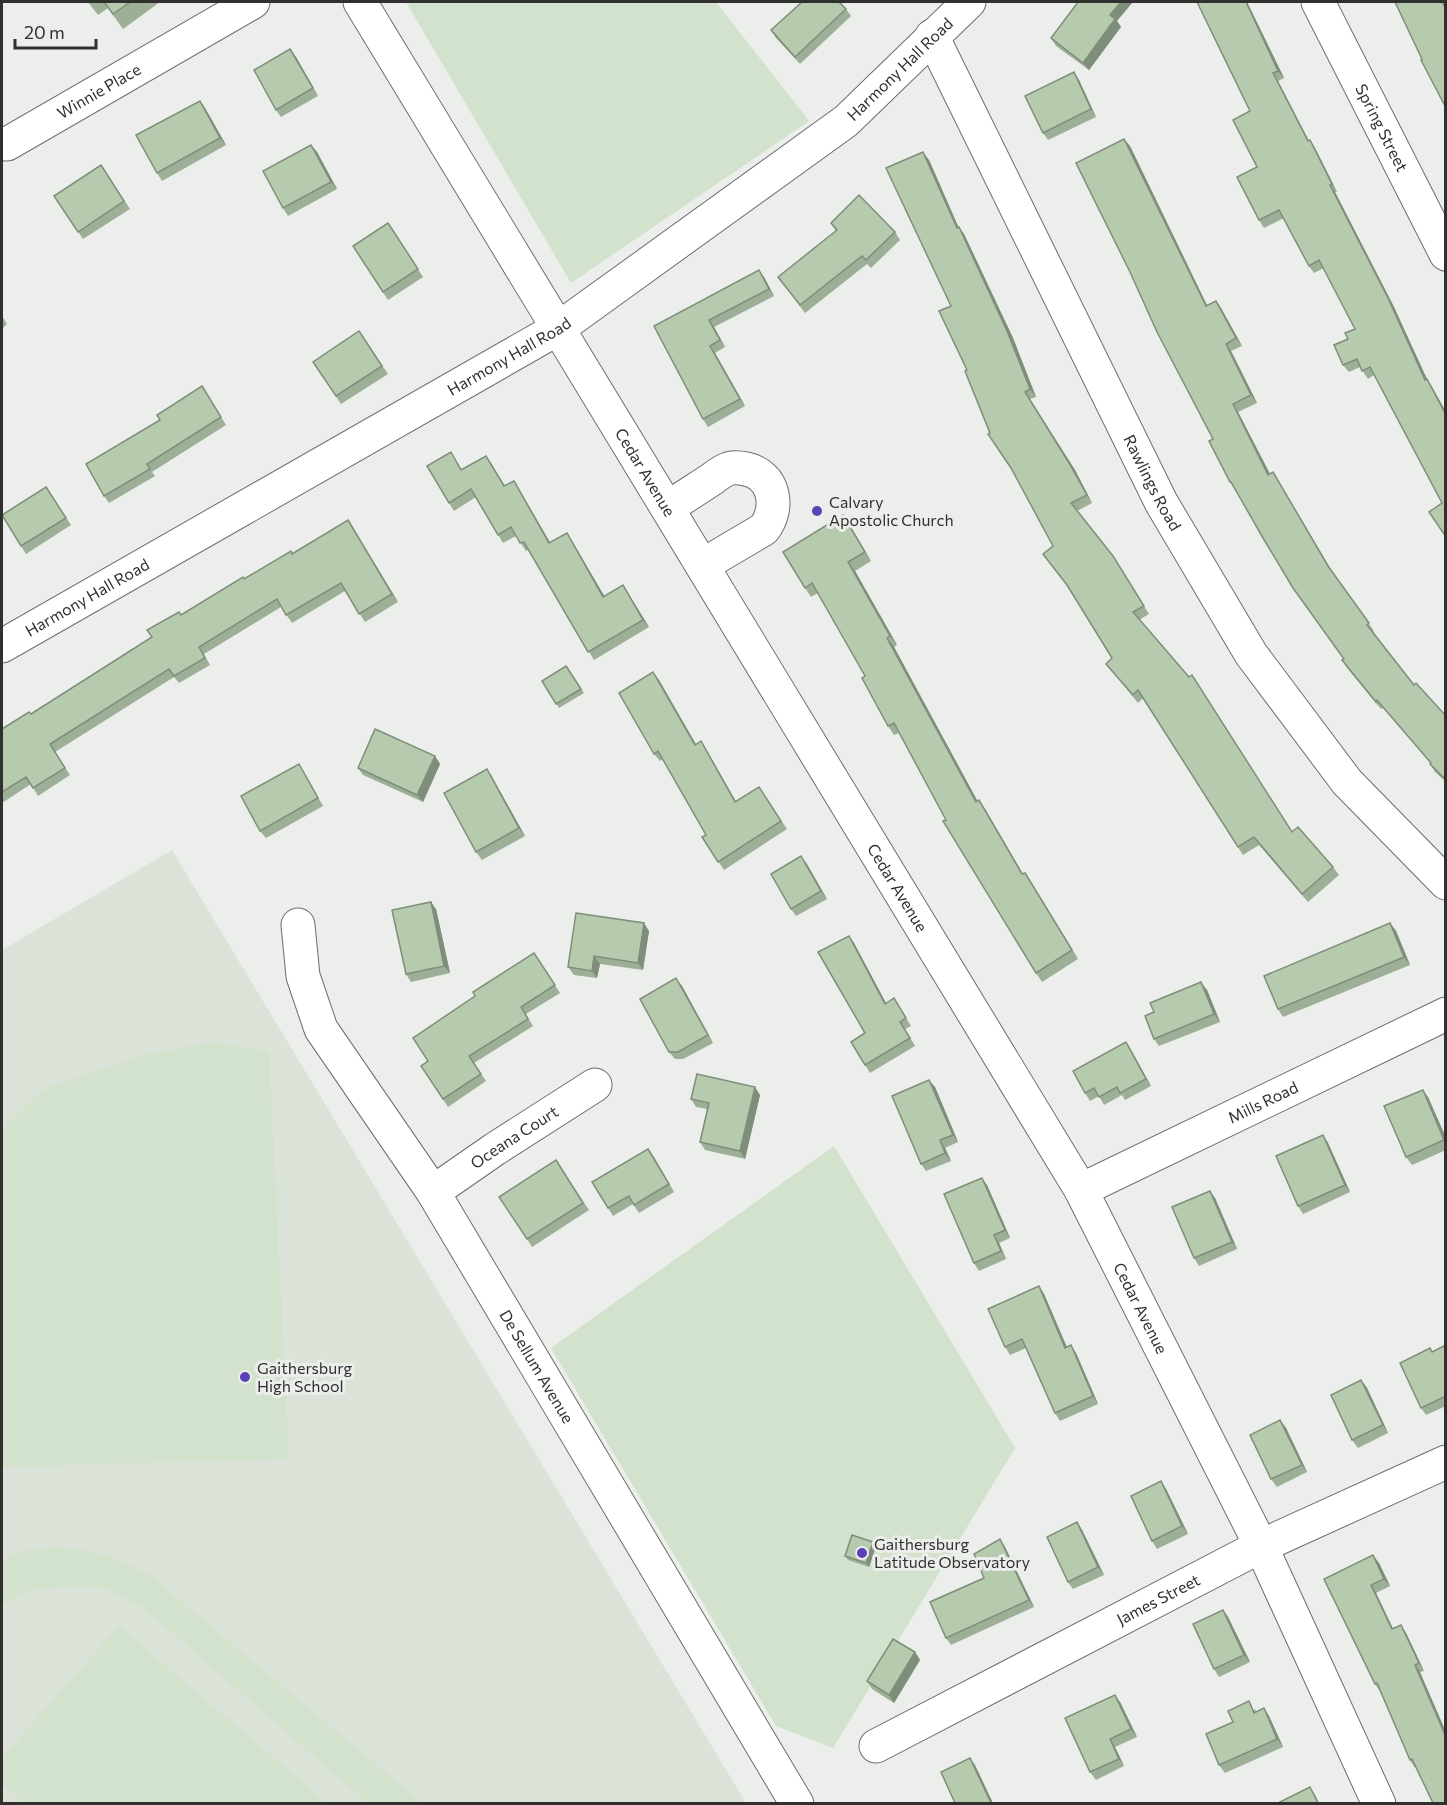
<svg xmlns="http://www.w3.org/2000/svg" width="1447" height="1805" font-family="Commissioner,sans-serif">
<rect width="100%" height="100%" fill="#ebeeea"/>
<!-- built -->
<path fill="#dbe3d9" d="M172,850L746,1803H2V950Z"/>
<!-- green -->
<g fill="#d2e2cc">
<path d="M406,2H716L809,121L571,283Z"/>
<path d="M211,1042L269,1051L289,1459L2,1467V1129L42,1090L140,1056Z"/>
<path d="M834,1146L1015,1448L833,1748L776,1726L551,1348Z"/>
<path d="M50,1548C88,1547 119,1557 151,1576L422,1803H368L142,1607L104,1587L71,1586L31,1590L2,1604V1560L24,1551Z"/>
<path d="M119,1626L327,1803H24L2,1784V1757Z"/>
</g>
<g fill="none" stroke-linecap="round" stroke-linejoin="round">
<defs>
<g id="minor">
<path id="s1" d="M360,2L1081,1190L1261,1546L1379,1804"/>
<path id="s2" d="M1318,2L1446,254"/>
<path id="s3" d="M932,36L1161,502L1251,654L1347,782L1446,883"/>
<path id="s4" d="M7,144L253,2"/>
<path d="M668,508C682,498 697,489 712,479C716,476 722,471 728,469C733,467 741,468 746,469C775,475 780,508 764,529L703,565"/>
<path id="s5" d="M2,646L559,328L846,121L969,2"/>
<path id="s6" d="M298,925L303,976L321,1029L433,1192L797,1804"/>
<path id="s7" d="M1081,1190L1446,1014"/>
<path id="s8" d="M433,1192L495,1149L595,1085"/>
<path id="s9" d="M876,1746L1261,1546L1446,1462"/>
</g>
</defs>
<!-- minor casing -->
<use href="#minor" stroke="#6c6f6b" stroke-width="35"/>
<!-- minor -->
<use href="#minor" stroke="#fff" stroke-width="33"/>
</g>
<!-- wall -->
<g fill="#9daf96">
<path d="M88,2H160L123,29L108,8L98,15Z"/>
<path d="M1197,2H1247L1284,78L1278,81L1309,141L1315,148L1337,192H1335L1393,305L1427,379L1432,387L1446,412V537L1442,503L1374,375L1368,379L1360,367L1349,372L1343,365L1348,339L1355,329L1324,268L1314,273L1309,266L1284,218L1264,228L1259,220L1257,167L1250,111Z"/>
<path d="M846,9L851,16L800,64L776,38L771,30Z"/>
<path d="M1117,21L1121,27L1089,70L1056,46L1051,38Z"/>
<path d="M296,57L318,96L281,117L276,110Z"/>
<path d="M1079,80L1096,117L1048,140L1043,133Z"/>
<path d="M200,101L205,108L226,145L162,181L157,173Z"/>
<path d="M311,145L317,152L337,189L288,216L283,208Z"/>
<path d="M1130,146L1207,305L1216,301L1221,308L1242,346L1231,351L1257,403L1238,412L1270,474L1273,472L1278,480L1332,572L1374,631L1373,632L1414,685L1446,716V782L1435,772L1430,764L1431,763L1383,708L1381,709L1347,668L1342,660L1344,659L1236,490H1235L1230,482Z"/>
<path d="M929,160L958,227L964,234L1013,338L1036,397L1030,399L1075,470L1092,503L1077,511L1118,564L1149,614L1139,620L1292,832L1333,867L1339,875L1308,902L1259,845L1243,855L1143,698L1138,703L1106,664L1112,658L1070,589L1043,554L1053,546L1011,468L990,433L951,306Z"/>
<path d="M101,165L130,209L83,239L54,196Z"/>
<path d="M388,223L423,277L388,300L353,246Z"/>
<path d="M831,223L895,232L900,240L871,268L867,264L805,313L778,277L836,231Z"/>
<path d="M764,277L774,296L714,327L725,347L715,353L745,406L708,427L703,419L654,326Z"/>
<path d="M2,316L7,324L2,329Z"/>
<path d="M359,331L388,374L341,404L313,362Z"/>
<path d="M202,386L226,425L152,472L155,476L109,503L104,496L160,420Z"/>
<path d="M456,460L462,470L491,463L505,486L514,481L519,489L550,543L567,533L572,541L604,596L623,585L649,627L594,660L528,550L526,551L516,536L503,543L476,497L454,511L449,503Z"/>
<path d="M46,487L71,525L26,554L21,546Z"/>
<path d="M348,520L398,602L365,622L345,591L292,623L281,607L204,654L210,665L179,683L174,677L55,752L70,775L38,796L31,784L2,803V729L31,714L152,637L181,615L244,579L293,554Z"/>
<path d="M849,524L871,561L855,571L897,645L894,647L977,801L979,800L985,809L1023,874L1031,882L1078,959L1042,982L1036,973L946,820L899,733L894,735L888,726L865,676L818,593L811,597L805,588Z"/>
<path d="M566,666L584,693L559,708L542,681Z"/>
<path d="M659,680L696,744L701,741L706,749L736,801L759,787L787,829L724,870L702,837L706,835L663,759L660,761L654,754Z"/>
<path d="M435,756L440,764L423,802L363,775L358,768Z"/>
<path d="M487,769L492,777L525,836L482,860L476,852Z"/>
<path d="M304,772L323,806L266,838L260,831Z"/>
<path d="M801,856L827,899L796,916L791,909Z"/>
<path d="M436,909L450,973L411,982L406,974Z"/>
<path d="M1390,923L1396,931L1410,965L1283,1017L1278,1009Z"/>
<path d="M649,931L643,970L600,964L597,978L574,975L568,967Z"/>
<path d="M849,936L854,943L886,1003L899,1006L911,1026L905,1029L915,1046L870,1073L865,1065V1033Z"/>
<path d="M534,953L560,993L526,1014L533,1026L474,1063L486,1081L448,1107L421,1066L428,1061L475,996Z"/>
<path d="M682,986L713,1043L683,1059H675L669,1052Z"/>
<path d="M1207,990L1220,1022L1159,1046L1154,1039Z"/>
<path d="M1126,1042L1131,1050L1151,1086L1125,1100L1122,1095L1104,1105L1099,1096L1090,1101L1085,1093Z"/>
<path d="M935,1087L958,1142L945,1148L951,1161L926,1171L921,1164Z"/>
<path d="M760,1095L745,1159L705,1150L700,1142L707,1109L696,1107L691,1099Z"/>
<path d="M1428,1097L1446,1138V1150L1412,1165L1406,1157Z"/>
<path d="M1323,1135L1328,1143L1350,1192L1303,1214L1298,1206Z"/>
<path d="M648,1149L674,1192L639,1213L633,1204L613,1216L608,1208Z"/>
<path d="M556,1160L589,1210L532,1247L527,1239Z"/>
<path d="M987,1185L1010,1238L999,1243L1006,1259L979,1271L974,1263Z"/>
<path d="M1215,1198L1237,1249L1199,1266L1194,1258Z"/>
<path d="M1039,1286L1044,1294L1067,1347L1076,1353L1098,1404L1060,1421L1055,1413L1026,1348L1010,1355L1005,1347Z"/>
<path d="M1446,1345V1406L1426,1415L1421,1408L1432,1352Z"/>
<path d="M1361,1380L1367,1388L1388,1433L1358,1448L1352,1440Z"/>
<path d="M1280,1420L1286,1428L1307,1472L1277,1487L1271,1479Z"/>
<path d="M1161,1481L1166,1489L1188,1534L1157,1549L1152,1541Z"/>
<path d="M1077,1522L1082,1530L1104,1575L1073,1589L1068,1582Z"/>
<path d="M1000,1539L1005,1547L1034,1607L951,1645L946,1638L984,1578Z"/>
<path d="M873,1542L876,1546L869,1567L848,1560L845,1556Z"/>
<path d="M1379,1563L1390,1586L1376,1593L1393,1629L1401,1625L1406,1633L1424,1671L1420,1672L1415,1768L1410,1760L1380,1691L1375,1684L1324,1579Z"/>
<path d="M1223,1610L1228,1617L1250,1662L1219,1677L1214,1669Z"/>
<path d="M915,1652L920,1660L894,1703L872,1689L867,1681Z"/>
<path d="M1120,1702L1137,1737L1115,1747L1124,1766L1096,1780L1090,1772Z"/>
<path d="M1264,1708L1269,1716L1283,1747L1225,1773L1219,1765L1233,1722L1255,1709L1256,1712Z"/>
</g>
<!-- shaded-wall -->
<g fill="#7f8e7a">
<path d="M1121,2H1133L1117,21L1121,27L1089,70L1083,63L1110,15Z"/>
<path d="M1246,2H1247L1284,78L1278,71Z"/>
<path d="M290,49L296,57L318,96L313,88Z"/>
<path d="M1074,72L1079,80L1096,117L1091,109Z"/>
<path d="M1273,73L1278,81L1313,149L1308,141Z"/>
<path d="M200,101L205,108L226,145L220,138Z"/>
<path d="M1124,139L1130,146L1211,314L1206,306Z"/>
<path d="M1310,140L1315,148L1337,192L1332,184Z"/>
<path d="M311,145L317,152L337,189L331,182Z"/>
<path d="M923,152L929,160L962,235L957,228Z"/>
<path d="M1330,185L1335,192L1393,305L1431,388L1425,380Z"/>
<path d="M959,227L964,234L1013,338L1036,397L1030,389Z"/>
<path d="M759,270L764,277L774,296L769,289Z"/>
<path d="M1216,301L1221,308L1242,346L1236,338Z"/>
<path d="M709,320L714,327L725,347L720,340Z"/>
<path d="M1226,344L1231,351L1257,403L1251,395Z"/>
<path d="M710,346L715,353L745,406L740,399Z"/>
<path d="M1427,379L1432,387L1446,412V415Z"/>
<path d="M1025,392L1075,470L1092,503L1087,495Z"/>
<path d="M1233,404L1238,412L1274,482L1268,475Z"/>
<path d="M1273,472L1278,480L1333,573L1328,566Z"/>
<path d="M514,481L519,489L555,551L549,543Z"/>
<path d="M843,515L849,524L871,561L865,552Z"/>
<path d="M348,520L353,528L398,602L392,594Z"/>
<path d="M567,533L572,541L609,604L603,597Z"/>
<path d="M848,562L855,571L897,645L890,636Z"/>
<path d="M623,585L628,593L649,627L643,620Z"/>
<path d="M887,638L894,647L983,811L976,802Z"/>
<path d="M653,672L659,680L700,752L695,745Z"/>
<path d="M701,741L706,749L740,810L735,802Z"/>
<path d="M435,756L440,764L423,802L417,795Z"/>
<path d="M487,769L492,777L525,836L519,828Z"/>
<path d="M979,800L985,809L1028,883L1022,874Z"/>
<path d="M801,856L807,864L827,899L821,891Z"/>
<path d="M1025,873L1031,882L1078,959L1072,950Z"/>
<path d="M431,902L436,909L450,973L444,966Z"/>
<path d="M644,923L649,931L643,970L638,963Z"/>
<path d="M1390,923L1396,931L1410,965L1404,957Z"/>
<path d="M849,936L854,943L890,1011L885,1004Z"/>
<path d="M594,956L600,964L597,978L592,971Z"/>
<path d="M676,978L682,986L713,1043L708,1035Z"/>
<path d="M1201,982L1207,990L1220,1022L1214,1014Z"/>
<path d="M1126,1042L1131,1050L1151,1086L1146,1079Z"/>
<path d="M929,1080L935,1087L958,1142L953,1135Z"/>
<path d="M755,1087L760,1095L745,1159L740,1151Z"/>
<path d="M1423,1090L1428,1097L1446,1138V1142Z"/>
<path d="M1323,1135L1328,1143L1350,1192L1345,1185Z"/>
<path d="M940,1140L945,1148L951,1161L945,1153Z"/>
<path d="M648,1149L654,1157L674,1192L669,1184Z"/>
<path d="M982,1178L987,1185L1010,1238L1005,1230Z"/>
<path d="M1210,1191L1215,1198L1237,1249L1232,1242Z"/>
<path d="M994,1235L999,1243L1006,1259L1001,1251Z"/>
<path d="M1039,1286L1044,1294L1070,1355L1065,1348Z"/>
<path d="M1071,1345L1076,1353L1098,1404L1093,1396Z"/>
<path d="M1361,1380L1367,1388L1388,1433L1383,1425Z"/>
<path d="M1280,1420L1286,1428L1307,1472L1302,1465Z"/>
<path d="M1161,1481L1166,1489L1188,1534L1182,1526Z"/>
<path d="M1077,1522L1082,1530L1104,1575L1098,1567Z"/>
<path d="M1000,1539L1005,1547L1034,1607L1029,1600Z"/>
<path d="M873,1542L876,1546L869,1567L866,1563Z"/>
<path d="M1373,1555L1379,1563L1390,1586L1384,1579Z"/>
<path d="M1371,1585L1376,1593L1397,1637L1392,1629Z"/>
<path d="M1223,1610L1228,1617L1250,1662L1244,1655Z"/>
<path d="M1401,1625L1406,1633L1424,1671L1419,1663Z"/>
<path d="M915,1652L920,1660L894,1703L889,1695Z"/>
<path d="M1415,1665L1420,1672L1446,1732V1737Z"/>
<path d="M1115,1695L1120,1702L1137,1737L1131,1729Z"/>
<path d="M1264,1708L1269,1716L1283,1747L1277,1739Z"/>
<path d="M1110,1739L1115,1747L1124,1766L1119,1759Z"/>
<path d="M970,1758L975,1765L993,1803H991Z"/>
<path d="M1310,1787L1315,1795L1319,1803H1318Z"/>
</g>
<!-- building -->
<g fill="#b6cbae" stroke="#7f8e7a" stroke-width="1.5">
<path d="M104,2H130L113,14Z"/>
<path d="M802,2H839L846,9L795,57L771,30Z"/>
<path d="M1078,2H1121L1110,15L1115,19L1083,63L1051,38Z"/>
<path d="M1197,2H1246L1278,71L1273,73L1308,141L1310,140L1332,184L1330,185L1388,298L1425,380L1427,379L1446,415V537L1429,512L1442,503L1370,367L1362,371L1357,359L1343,365L1334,345L1348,339L1345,333L1355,329L1319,260L1309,266L1279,210L1259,220L1237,177L1257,167L1233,120L1250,111Z"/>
<path d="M1395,2H1442L1446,9V108L1421,60L1422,59Z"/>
<path d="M290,49L313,88L276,110L254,70Z"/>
<path d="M1074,72L1091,109L1043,133L1025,96Z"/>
<path d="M200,101L220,138L157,173L136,135Z"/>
<path d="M1124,139L1206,306L1216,301L1236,338L1226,344L1251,395L1233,404L1268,475L1273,472L1328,566L1369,623L1367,625L1414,685L1416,683L1446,716V780L1430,764L1431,763L1377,700L1376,702L1342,660L1344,659L1293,588L1263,538L1231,482H1230L1209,441L1213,439L1157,332L1130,272L1076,163Z"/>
<path d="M311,145L331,182L283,208L263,171Z"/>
<path d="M923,152L957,228L959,227L1007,331L1030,389L1025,392L1069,463L1087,495L1071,503L1113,556L1144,606L1133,612L1189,677L1192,675L1292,832L1298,827L1333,867L1302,894L1254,837L1238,847L1138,690L1133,695L1106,664L1112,658L1067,585L1043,554L1053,546L1011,468L988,434L990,433L965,371L967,370L939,311L951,306L886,168Z"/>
<path d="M101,165L124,201L78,232L54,196Z"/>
<path d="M859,195L895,232L866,260L862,256L800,305L778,277L837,230L831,223Z"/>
<path d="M388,223L418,269L383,292L353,246Z"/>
<path d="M759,270L769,289L709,320L720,340L710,346L740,399L703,419L654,326Z"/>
<path d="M359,331L382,366L336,396L313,362Z"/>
<path d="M202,386L221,417L147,464L150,469L104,496L86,464L160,420L157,415Z"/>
<path d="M451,452L461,470L486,456L504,486L514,481L549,543L567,533L603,597L623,585L643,620L588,652L524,542L520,543L511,527L498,535L471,489L449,503L427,466Z"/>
<path d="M46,487L66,518L21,546L2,515Z"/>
<path d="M843,515L865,552L848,562L890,636L887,638L976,802L979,800L1022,874L1025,873L1072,950L1036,973L943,821L946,820L894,723L888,726L862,678L865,676L812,583L805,588L783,552Z"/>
<path d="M348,520L392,594L359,614L341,583L286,615L277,599L199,647L205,658L174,676L169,669L50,744L65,768L33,788L26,777L2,792V729L29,712L31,714L152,637L147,630L179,612L181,615L243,577L244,579L291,551L292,554Z"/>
<path d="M566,666L581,689L556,704L542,681Z"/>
<path d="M653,672L695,745L701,741L735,802L759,787L781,821L718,862L702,837L706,835L658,751L654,754L619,693Z"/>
<path d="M375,729L435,756L417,795L358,768Z"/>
<path d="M299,764L318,798L260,831L241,796Z"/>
<path d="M487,769L519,828L476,852L444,793Z"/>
<path d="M801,856L821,891L791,909L771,874Z"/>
<path d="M431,902L444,966L406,974L392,910Z"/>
<path d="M576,913L644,923L638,963L594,956L592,971L568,967Z"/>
<path d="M1390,923L1404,957L1278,1009L1264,976Z"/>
<path d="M849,936L885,1004L894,998L906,1018L900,1022L910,1038L865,1065L851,1042L865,1033L818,952Z"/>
<path d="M534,953L555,985L521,1007L528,1019L469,1056L481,1074L443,1099L421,1066L428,1061L413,1038L475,996L473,992Z"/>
<path d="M676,978L708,1035L678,1052H669L640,999Z"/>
<path d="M1201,982L1214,1014L1154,1039L1145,1016L1154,1012L1150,1003Z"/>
<path d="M1126,1042L1146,1079L1120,1093L1117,1087L1099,1097L1094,1088L1085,1093L1073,1071Z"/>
<path d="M697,1074L755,1087L740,1151L700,1142L709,1103L691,1099Z"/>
<path d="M929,1080L953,1135L940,1140L945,1153L921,1164L892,1096Z"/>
<path d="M1423,1090L1444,1140L1406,1157L1384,1106Z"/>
<path d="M1323,1135L1345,1185L1298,1206L1276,1156Z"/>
<path d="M648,1149L669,1184L634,1205L629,1196L608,1208L592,1182Z"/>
<path d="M556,1160L583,1203L527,1239L499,1197Z"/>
<path d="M982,1178L1005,1230L994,1235L1001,1251L974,1263L944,1194Z"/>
<path d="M1210,1191L1232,1242L1194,1258L1172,1207Z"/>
<path d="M1039,1286L1065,1348L1071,1345L1093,1396L1055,1413L1022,1339L1005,1347L988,1309Z"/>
<path d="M1446,1345V1396L1421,1408L1400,1363L1430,1348L1432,1352Z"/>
<path d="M1361,1380L1383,1425L1352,1440L1331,1395Z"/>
<path d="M1280,1420L1302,1465L1271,1479L1250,1435Z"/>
<path d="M1161,1481L1182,1526L1152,1541L1131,1496Z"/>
<path d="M1077,1522L1098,1567L1068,1582L1047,1537Z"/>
<path d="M852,1535L873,1542L866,1563L845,1556Z"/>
<path d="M1000,1539L1029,1600L946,1638L930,1602L984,1578L974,1554Z"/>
<path d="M1373,1555L1384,1579L1371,1585L1392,1629L1401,1625L1419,1663L1415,1665L1446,1737V1803H1433L1412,1759L1410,1760L1377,1683L1375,1684L1324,1579Z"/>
<path d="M1223,1610L1244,1655L1214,1669L1193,1624Z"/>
<path d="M893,1639L915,1652L889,1695L867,1681Z"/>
<path d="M1115,1695L1131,1729L1110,1739L1119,1759L1090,1772L1065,1718Z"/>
<path d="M1249,1701L1254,1713L1264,1708L1277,1739L1219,1765L1206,1734L1233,1722L1228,1711Z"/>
<path d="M970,1758L991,1803H955L941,1772Z"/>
<path d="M1310,1787L1318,1803H1281L1280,1802Z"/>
</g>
<!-- markers -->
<g fill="#5b41b9" stroke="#ebeeea" stroke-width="2">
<circle cx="817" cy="511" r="6"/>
<circle cx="245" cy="1377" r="6"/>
<circle cx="862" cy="1553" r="6"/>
</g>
<g text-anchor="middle" stroke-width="6" stroke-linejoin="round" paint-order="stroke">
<!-- street labels -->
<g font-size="16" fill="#30312f" stroke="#ebeeea">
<text dy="6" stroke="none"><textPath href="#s5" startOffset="1070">Harmony Hall Road</textPath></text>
<text dy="6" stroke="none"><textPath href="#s4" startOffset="106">Winnie Place</textPath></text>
<text dy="6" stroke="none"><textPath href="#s2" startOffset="141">Spring Street</textPath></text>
<text dy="6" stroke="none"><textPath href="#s5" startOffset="584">Harmony Hall Road</textPath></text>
<text dy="6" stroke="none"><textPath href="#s1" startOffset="550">Cedar Avenue</textPath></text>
<text dy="6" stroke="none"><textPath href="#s3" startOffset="498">Rawlings Road</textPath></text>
<text dy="6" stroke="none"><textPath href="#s5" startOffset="98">Harmony Hall Road</textPath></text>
<text dy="6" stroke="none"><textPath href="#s1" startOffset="1036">Cedar Avenue</textPath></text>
<text dy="6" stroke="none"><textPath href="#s7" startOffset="202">Mills Road</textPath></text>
<text dy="6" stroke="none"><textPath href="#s8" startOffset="98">Oceana Court</textPath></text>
<text dy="6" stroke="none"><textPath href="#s1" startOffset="1522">Cedar Avenue</textPath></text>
<text dy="6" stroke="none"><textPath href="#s6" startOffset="508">De Sellum Avenue</textPath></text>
<text dy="6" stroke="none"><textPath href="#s9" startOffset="318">James Street</textPath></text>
</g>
<!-- poi labels -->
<g font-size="16" fill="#30312f" stroke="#ebeeea" text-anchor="start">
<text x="829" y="508">Calvary<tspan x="829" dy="18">Apostolic Church</tspan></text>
<text x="257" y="1374">Gaithersburg<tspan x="257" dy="18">High School</tspan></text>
<text x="874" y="1550">Gaithersburg<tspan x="874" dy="18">Latitude Observatory</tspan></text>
</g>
</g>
<!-- border -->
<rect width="1447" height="1805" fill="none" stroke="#30312f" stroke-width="6"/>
<!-- scale -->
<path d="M15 39v9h81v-9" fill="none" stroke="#30312f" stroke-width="3"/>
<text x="24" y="39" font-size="18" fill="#30312f" stroke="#ebeeea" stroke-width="4.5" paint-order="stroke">20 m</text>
</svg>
